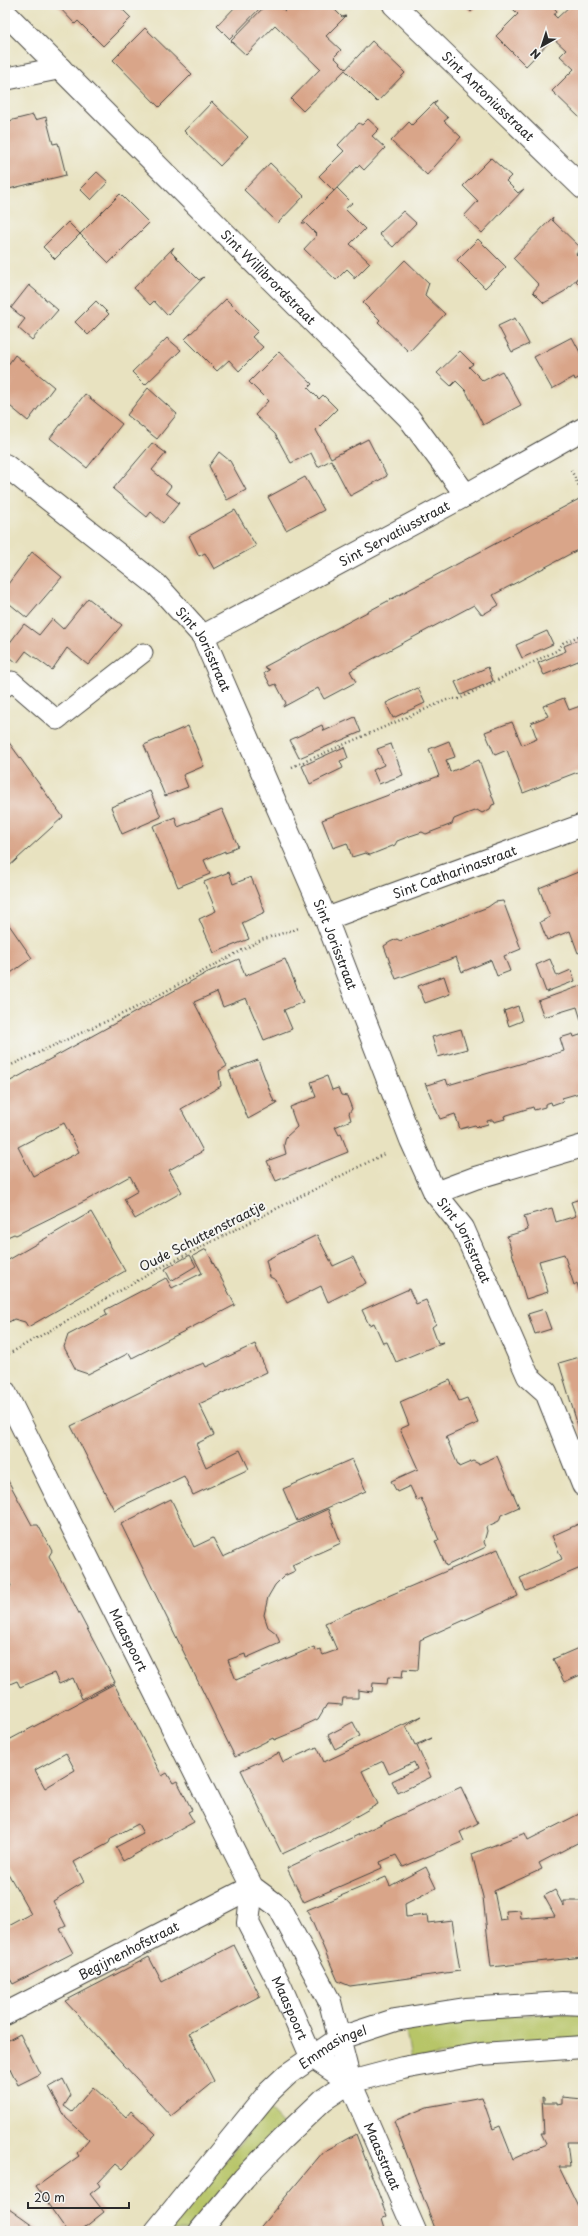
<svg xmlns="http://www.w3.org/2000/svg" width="588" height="2236" font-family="'Playpen Sans',sans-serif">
<rect width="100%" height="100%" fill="#f6f6f2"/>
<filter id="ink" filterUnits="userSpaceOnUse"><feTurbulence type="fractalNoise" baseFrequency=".025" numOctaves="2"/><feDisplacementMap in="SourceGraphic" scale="8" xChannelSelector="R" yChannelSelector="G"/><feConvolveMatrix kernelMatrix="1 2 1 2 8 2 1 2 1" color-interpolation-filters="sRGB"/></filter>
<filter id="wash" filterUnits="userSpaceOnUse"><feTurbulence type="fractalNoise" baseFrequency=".012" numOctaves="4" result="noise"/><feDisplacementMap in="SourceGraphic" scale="16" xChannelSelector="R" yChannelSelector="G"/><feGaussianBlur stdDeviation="0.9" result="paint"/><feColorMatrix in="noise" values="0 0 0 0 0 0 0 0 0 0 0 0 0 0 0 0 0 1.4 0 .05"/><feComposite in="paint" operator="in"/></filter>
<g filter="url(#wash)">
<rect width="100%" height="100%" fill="#e8e2c0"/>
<!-- grass -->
<g fill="#b7c567" stroke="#717849">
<path d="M583,2013V2039L411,2059L406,2031L478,2018L530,2014Z"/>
<path d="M268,2109L284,2126L190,2231H168Z"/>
</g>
<g id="blocks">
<!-- building -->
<g fill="#d9a589" fill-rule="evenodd">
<path d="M57,5H118L131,18L103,46L78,21L75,24Z"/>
<path d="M237,5H263L230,39L217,26Z"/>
<path d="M266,5H278L285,11L288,5H330L342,17L346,16L326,36L341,50L334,57L346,69L372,41L405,73L377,102L345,70L303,111L291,99L320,69L275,25L246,55L231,41Z"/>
<path d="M464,5H478L471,12Z"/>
<path d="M509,5H551L557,11L554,15L557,18L571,5H583V115L580,118L552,91L574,69L560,56L566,50L553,38L526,66L496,36L518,14Z"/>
<path d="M145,28L192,74L159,107L113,60Z"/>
<path d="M437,100L434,105L448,118L444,121L461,137L427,175L391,141L409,122L412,125Z"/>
<path d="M212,102L248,137L220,166L184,131Z"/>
<path d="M33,115L35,120L46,117L53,144L58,143L66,175L5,190V122Z"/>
<path d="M368,119L379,129L372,136L385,148L364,170L359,165L334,191L319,176L344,151L338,145L359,123L362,125Z"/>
<path d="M491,158L511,176L506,181L518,193L524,189L482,233L464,216L478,201L463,186Z"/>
<path d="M270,163L304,196L278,223L244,190Z"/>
<path d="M97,172L108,182L91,200L80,189Z"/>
<path d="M337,188L352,203L345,209L365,229L350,244L370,263L354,279V276L347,269L336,280L304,249L317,235L305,223H302Z"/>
<path d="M120,194L149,223L109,263L80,234Z"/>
<path d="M403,211L416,223L393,247L379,234Z"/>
<path d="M553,217L552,220L581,248L576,254L583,261V272L565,291L544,303L533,292L539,285L513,258Z"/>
<path d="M68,222L80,234L55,259L43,247Z"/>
<path d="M478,239L506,267L485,288L457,260Z"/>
<path d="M174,247L171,252L199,280L204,277L167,315L154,301L150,305L134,288Z"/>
<path d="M405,260L429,283L425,295L445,314L409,352L378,322L380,320L363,303Z"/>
<path d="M583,273V288L576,281Z"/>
<path d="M29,285L58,310L32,340L18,328L25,319L11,308Z"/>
<path d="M226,299L258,331L252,337L263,347L239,371L229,360L217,371L185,339Z"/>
<path d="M96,301L109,314L88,335L75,322Z"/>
<path d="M515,318L529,344L512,352L498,326Z"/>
<path d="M572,337L583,358V375L575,380L574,377L552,389L534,357Z"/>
<path d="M167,338L181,350L145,385L132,372Z"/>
<path d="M460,351L473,364L469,367L483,381L502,371L521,405L483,425L466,391L456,381L451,386L437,373Z"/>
<path d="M279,352L312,384L308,388L319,399L323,395L337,409L316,430L331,458L368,439L387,476L350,496L331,460L318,467L311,453L291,463L275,434L255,415L268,401L249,382Z"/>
<path d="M15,355L54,387L28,421L5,402V369Z"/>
<path d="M148,388L177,414L157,439L127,415Z"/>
<path d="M85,394L122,424L87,468L50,438Z"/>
<path d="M152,443L166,453L152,470L171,486L166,493L179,503L163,523L151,512L147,517L113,489Z"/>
<path d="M219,452L230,461L246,490L227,500L209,466Z"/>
<path d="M305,477L324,510L286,530L268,497Z"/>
<path d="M581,498L582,500L579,501L583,508V547L493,595L499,605L482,615L474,605L350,671L356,682L324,699L318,688L283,707L286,703L276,684L271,686L264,673L269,670L264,667Z"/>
<path d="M235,510L256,546L214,569L205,553L199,556L189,536Z"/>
<path d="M32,552L62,577L27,618L5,600V588Z"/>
<path d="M88,598L122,625L88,665L67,648L52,670L26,651L17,663L5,653V649L24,624L39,635L52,619L63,629Z"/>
<path d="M547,631L553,644L522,658L516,645Z"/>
<path d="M583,638V659L544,675L538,663L566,651L564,646Z"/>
<path d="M488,667L493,681L461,695L455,682Z"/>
<path d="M418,688L425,703L393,718L386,703Z"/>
<path d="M564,698L569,710L583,705V770L523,793L507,750L495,755L485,732L512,722L522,745L537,739L531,723L548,716L543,706Z"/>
<path d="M355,717L361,732L299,758L290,740L322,725L324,731Z"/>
<path d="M188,726L204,766L183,775L188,787L165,796L144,745Z"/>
<path d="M5,737L63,817L5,870Z"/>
<path d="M449,741L455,757L446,760L450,772L479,760L495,804L492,805L490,809L482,813L477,810L466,814L454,819L452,824L426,834L422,832L410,836L397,841L395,845L370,855L365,853L352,857L347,843L333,848L322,820L439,776L429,749Z"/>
<path d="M391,744L403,775L379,784L373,770L384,765L377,749Z"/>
<path d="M344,747L348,758L340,761L343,768L310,784L302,766Z"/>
<path d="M150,791L161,817L122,834L111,807Z"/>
<path d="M222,809L238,846L231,849V851L225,853V851L204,860L210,874L178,887L153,826L175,817L178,827Z"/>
<path d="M583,870V951L578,953L570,931L547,940L540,922L550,917L539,888Z"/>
<path d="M229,872L233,884L251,877L265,912L242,923L249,939L214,953L199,919L216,911L204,882Z"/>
<path d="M503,901L521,949L504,956L510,971L497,976L491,960L462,972L456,957L396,979L384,946L390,942L397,939L400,941L488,907L495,902Z"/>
<path d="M5,919L32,958L5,977Z"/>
<path d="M239,959L245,976L285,959L303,1002L284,1010L292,1029L264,1040L246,998L223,1007L217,992L194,1002L227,1066L219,1071L221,1086L181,1109L203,1151L169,1170L182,1192L135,1219L124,1199L138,1191L130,1176L85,1201L16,1235L14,1234L5,1238V1084L208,972ZM64,1123L79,1152L33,1176L18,1147Z"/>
<path d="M550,959L557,976L571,970L575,981L546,992L536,965Z"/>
<path d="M444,976L450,994L425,1003L418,986Z"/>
<path d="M583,985V1026L577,1007L544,1017L538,1001Z"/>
<path d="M518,1006L522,1021L509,1026L504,1011Z"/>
<path d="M461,1029L467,1049L438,1057L432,1037Z"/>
<path d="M573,1034L574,1037L583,1034V1092L562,1098L563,1101L552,1105L551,1102L545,1104V1107L534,1110L533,1107L504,1116L505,1119L494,1122L493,1120H491L487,1121L488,1124L477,1127L475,1125L460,1129L455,1114L440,1119L425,1083L427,1085L446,1079L448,1085L564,1051L560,1038Z"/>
<path d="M258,1060L274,1102L276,1101L277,1103L248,1119L229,1071Z"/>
<path d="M327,1076L332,1090L338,1088L341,1095L347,1096L352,1109L349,1113L351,1120L335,1127L339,1135L341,1134L348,1152L276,1181L267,1161L286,1154L284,1145L286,1137L297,1127L290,1107L316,1097L311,1082Z"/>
<path d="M583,1198V1290L579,1291L577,1283L574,1285L564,1254L539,1261L548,1292L526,1299L507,1236L528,1230L524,1216L552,1208L556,1222L576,1216L571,1202Z"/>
<path d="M91,1212L125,1271L28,1327L25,1322L14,1319L9,1322L5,1315V1262Z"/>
<path d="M317,1235L333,1266L353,1257L366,1283L328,1302L321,1286L287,1303L276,1280L270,1277L266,1260Z"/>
<path d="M206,1249L235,1305L132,1358L129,1353L88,1374L76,1370L64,1347L68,1335L107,1315L105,1310L166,1278L172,1288L202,1273L193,1256Z"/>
<path d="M190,1255L196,1266L171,1281L165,1269Z"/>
<path d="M409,1289L416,1304L426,1300L436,1324L432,1327L438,1343L444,1342L396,1362L387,1342L383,1343L374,1323L369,1325L362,1310Z"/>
<path d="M544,1309L551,1329L535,1334L528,1314Z"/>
<path d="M255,1344L267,1372L199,1404L214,1435L196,1444L206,1467L240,1450L249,1469L193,1495L184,1476L114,1510L71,1426L183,1371L204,1363L206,1367Z"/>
<path d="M583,1356V1436H581L559,1363Z"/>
<path d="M450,1380L459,1401L467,1398L478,1423L446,1437L459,1467L473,1461L479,1464L497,1456L519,1507L501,1515L499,1521L486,1527L487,1531L484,1542L486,1547L446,1566L435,1541L439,1540L421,1498L417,1501L410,1486L397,1492L391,1481L418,1469L400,1429L409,1425L400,1402Z"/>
<path d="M352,1459L366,1491L297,1521L283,1489Z"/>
<path d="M5,1475L32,1525H38L52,1551L49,1556L115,1682L82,1699L73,1678L59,1684L54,1673L20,1687L17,1681L5,1686V1589L11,1586L7,1577L5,1578Z"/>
<path d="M171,1499L194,1547L213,1538L223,1557L328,1509L341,1543L292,1565L295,1571L284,1576L275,1585L268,1597L264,1615L268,1627L276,1633L280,1643L246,1658L245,1654L228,1660L236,1680L314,1647L316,1651L320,1649L323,1655L337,1650L325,1623L498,1549L518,1596L420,1640L418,1670L403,1669L402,1678L388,1677L387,1684L373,1683L372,1692L358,1690V1698H343L342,1705L327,1704L318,1719L303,1726V1728L274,1740L273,1738L235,1757L121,1524Z"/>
<path d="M583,1522V1567L526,1591L520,1578L562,1559L552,1536Z"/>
<path d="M583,1646V1674L564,1682L553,1659Z"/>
<path d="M114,1684L162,1776L167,1773L173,1783L177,1781L192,1810L188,1812L194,1822L123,1861L116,1847L143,1833L138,1824L111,1838L109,1843L74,1862L84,1882L53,1901L66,1926L60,1929L73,1953L13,1984L5,1970V1928L31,1914L5,1868V1742ZM66,1753L75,1770L45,1788L35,1770Z"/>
<path d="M422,1716L406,1726L415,1745L432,1738L417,1746L431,1777L398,1793L392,1781L417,1769L414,1762L389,1774L383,1761L362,1771L378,1804L325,1834L282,1854L241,1770L279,1753L283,1762L317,1747L324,1762Z"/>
<path d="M353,1722L360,1736L335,1749L328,1735Z"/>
<path d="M461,1787L478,1823L460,1832L464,1841L403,1867L396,1855L380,1862L382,1868L304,1902L287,1868Z"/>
<path d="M583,1812V1840L539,1863L542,1869L494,1891L500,1921L507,1920L506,1911L520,1910L521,1919L555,1916L544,1896L555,1890L564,1907V1901H583V1957L491,1967L483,1897L472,1854L525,1833L528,1840Z"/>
<path d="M426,1867L436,1888L405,1904L406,1917L427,1915L428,1923L452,1920L460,1971L350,1986L338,1981L307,1910L386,1877L390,1886Z"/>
<path d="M234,1945L260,1996L189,2033L214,2081L171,2116L65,2001L149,1957L162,1982Z"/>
<path d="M20,2034L40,2074L18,2085L5,2058V2042Z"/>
<path d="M63,2079L71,2095L64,2106L72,2112L93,2087L126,2117L131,2111L156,2134L122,2169L116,2164L98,2183L100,2186L90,2194L104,2212L80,2231H67L36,2187L79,2156L77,2153L89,2139L66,2118L49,2087Z"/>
<path d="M482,2097L493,2129L500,2126L513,2159L546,2144L541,2134H544L542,2097L544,2098V2103H557V2105L562,2104V2097L583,2099L582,2142H567L570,2167H559L578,2206L583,2204V2231H436L394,2121L427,2107Z"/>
<path d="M356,2134L387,2216L382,2219L385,2229L392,2228L393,2231H257L323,2152Z"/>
<path d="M583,2173V2190L579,2174Z"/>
<path d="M9,2209L40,2231H5V2214Z"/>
</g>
</g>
</g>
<g filter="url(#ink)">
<use href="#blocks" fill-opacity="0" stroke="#474641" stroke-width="1"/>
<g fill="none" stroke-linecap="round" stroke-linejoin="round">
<defs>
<path id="service" d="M5,687L12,681L57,720L143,653"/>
<g id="pedestrian">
<path id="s1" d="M350,2082L415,2231"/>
</g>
<g id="minor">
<path id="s2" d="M394,5L583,188"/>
<path id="s3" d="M5,13L409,418L466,495"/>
<path d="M5,79L60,68"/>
<path id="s4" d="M5,465L157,585L203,636L326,919L411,1140L435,1193L463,1228L528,1376L546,1392L583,1485"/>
<path id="s5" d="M203,636L466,495L583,429"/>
<path id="s6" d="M326,919L583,825"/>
<path d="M435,1193L475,1178L583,1146"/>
<path id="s7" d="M5,2014L252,1887"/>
</g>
<g id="tertiary">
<path id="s8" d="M5,1392L252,1887L279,1907L330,2002L350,2082"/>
<path id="s9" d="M252,1887L248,1923L280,1985L311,2056L350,2082"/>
<path id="s10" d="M156,2231L269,2092L288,2074L340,2038L395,2020L465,2009L563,2003L583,2004"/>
<path d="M200,2231L244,2178L282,2139L323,2100L350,2082L403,2068L481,2054L583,2047"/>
</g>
</defs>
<!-- service casing -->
<use href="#service" stroke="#474641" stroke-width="21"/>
<!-- pedestrian casing -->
<use href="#pedestrian" stroke="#474641" stroke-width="24"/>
<!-- minor casing -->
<use href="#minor" stroke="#474641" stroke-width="24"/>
<!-- tertiary casing -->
<use href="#tertiary" stroke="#474641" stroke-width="24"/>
<!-- path -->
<g stroke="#474641" stroke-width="2.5" stroke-dasharray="1 3" stroke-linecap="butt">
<path d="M571,470L583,494"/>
<path d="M292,767L449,699H459L558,650L563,643L583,634"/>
<path d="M5,1068L133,1009L261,940L299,928"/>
<path d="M5,1356L160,1268L386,1153"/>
</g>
<!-- service -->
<use href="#service" stroke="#fff" stroke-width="19"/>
<!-- pedestrian -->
<use href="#pedestrian" stroke="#fff" stroke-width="22"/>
<!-- minor -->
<use href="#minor" stroke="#fff" stroke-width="22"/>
<!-- tertiary -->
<use href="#tertiary" stroke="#fff" stroke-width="22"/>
</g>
</g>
<g text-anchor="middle" stroke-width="4" stroke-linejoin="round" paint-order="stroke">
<!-- street labels -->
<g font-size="13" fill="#2b2b2b" stroke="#f6f6f2">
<text dy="5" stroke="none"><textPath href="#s2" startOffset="131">Sint Antoniusstraat</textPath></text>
<text dy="5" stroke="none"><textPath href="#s3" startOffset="373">Sint Willibrordstraat</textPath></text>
<text dy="5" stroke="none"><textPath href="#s5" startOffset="217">Sint Servatiusstraat</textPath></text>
<text dy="5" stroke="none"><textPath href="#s4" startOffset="274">Sint Jorisstraat</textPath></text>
<text dy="5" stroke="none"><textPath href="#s6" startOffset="137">Sint Catharinastraat</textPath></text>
<text dy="5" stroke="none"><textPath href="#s4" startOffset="598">Sint Jorisstraat</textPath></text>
<text transform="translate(202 1236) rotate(-27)" y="5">Oude Schuttenstraatje</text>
<text dy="5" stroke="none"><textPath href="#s4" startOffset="922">Sint Jorisstraat</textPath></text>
<text dy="5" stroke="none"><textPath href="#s8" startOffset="277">Maaspoort</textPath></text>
<text dy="5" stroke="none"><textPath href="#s7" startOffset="139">Begijnenhofstraat</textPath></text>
<text dy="5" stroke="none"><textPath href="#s9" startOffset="131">Maaspoort</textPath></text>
<text dy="5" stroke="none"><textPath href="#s10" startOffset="258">Emmasingel</textPath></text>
<text dy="5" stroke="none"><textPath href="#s1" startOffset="81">Maasstraat</textPath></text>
</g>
</g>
<!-- margin -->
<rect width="588" height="2236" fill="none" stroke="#f6f6f2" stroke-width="20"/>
<!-- north arrow -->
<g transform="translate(542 46) rotate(219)" stroke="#f6f6f2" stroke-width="3" paint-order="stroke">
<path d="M0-3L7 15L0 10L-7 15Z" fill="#2b2b2b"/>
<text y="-6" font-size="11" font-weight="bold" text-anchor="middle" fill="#2b2b2b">N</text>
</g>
<!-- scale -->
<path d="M28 2202v6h101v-6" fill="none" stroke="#2b2b2b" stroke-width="2"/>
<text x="34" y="2202" font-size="12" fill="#2b2b2b" stroke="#f6f6f2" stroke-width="3" paint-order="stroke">20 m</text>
</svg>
